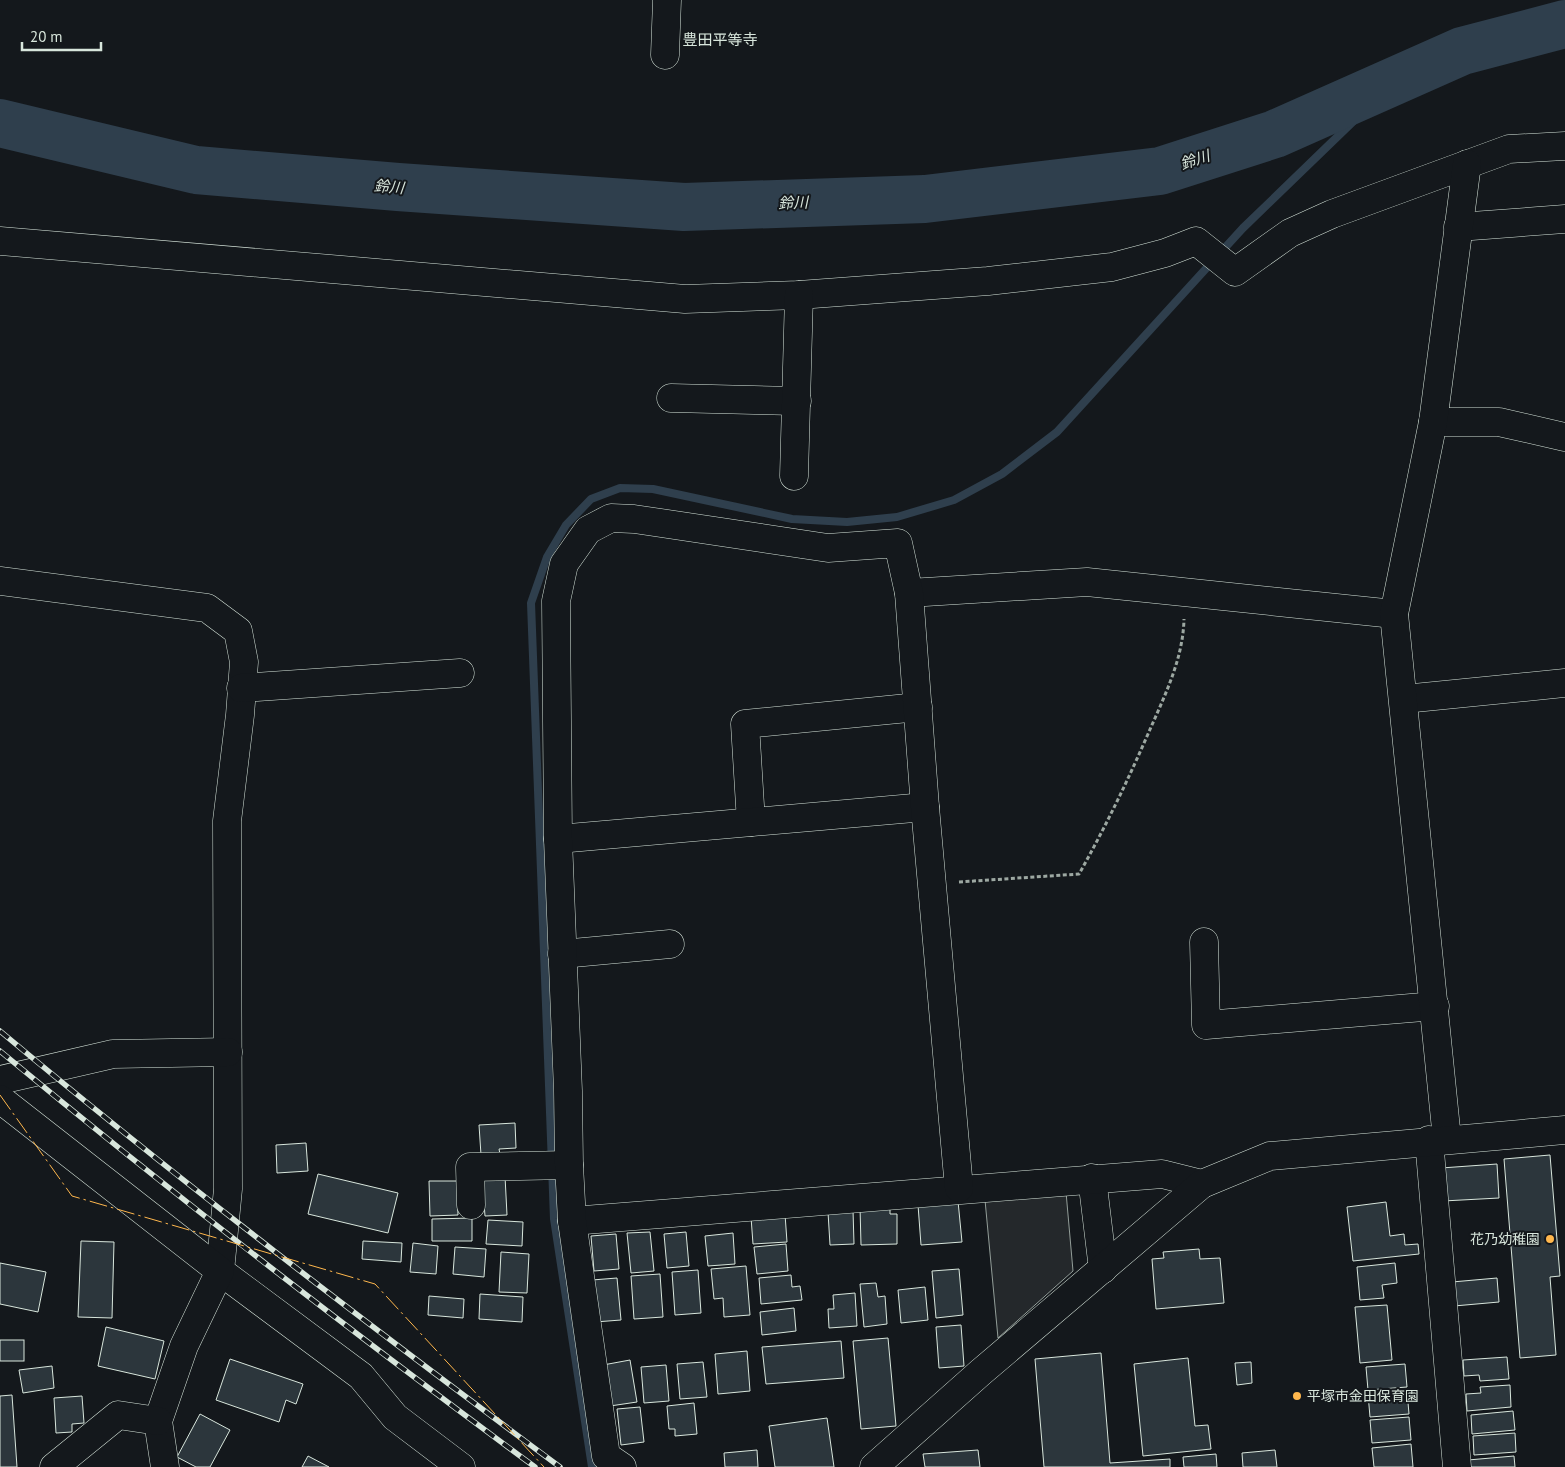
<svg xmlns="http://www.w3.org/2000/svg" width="1565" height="1467" font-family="'PT Sans','Noto Sans JP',sans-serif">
<rect width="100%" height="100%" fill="#14181c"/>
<!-- parking -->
<path fill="#24282b" stroke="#939e99" d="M1066,1192L1073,1271L998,1338L985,1200Z"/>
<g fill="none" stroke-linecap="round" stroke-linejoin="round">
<!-- stream -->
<path stroke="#2f3f4d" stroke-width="8" d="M592,1467L554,1219L531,603L547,557L566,525L591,499L620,488L653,489L792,519L847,522L897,517L954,500L1002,474L1057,432L1243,228L1396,80"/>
<!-- river -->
<path stroke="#2f3f4d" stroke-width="48" d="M0,123L196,170L398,187L684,207L925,199L1160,171L1275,134L1462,51L1565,24"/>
</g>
<!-- building -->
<g fill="#2c363c" stroke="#d8e6dc">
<path d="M515,1123L516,1148L499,1149L500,1154L481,1155L479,1125Z"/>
<path d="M306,1143L308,1171L277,1173L276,1145Z"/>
<path d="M1550,1155L1560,1276L1550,1277L1556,1355L1520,1358L1504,1159Z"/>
<path d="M1497,1164L1499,1198L1443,1201L1441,1168Z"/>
<path d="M318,1174L398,1193L388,1233L308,1214Z"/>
<path d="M505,1176L507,1215L485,1216L482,1177Z"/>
<path d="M429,1181H457L458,1215L430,1216Z"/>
<path d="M958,1201L962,1242L921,1245L918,1205Z"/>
<path d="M1386,1202L1390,1236L1404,1234L1405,1245L1418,1244L1419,1254L1353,1261L1347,1207Z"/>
<path d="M860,1207H890V1214H897V1244L861,1245Z"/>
<path d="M853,1210L854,1244L830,1245L828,1212Z"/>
<path d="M785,1214L787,1242L753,1244L751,1217Z"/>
<path d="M472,1218V1241H432V1219Z"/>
<path d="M488,1220L523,1222L522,1246L486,1244Z"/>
<path d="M650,1232L654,1271L631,1273L627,1233Z"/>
<path d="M686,1232L689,1266L667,1268L664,1234Z"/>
<path d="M733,1233L735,1264L708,1266L705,1236Z"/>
<path d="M616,1234L619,1269L594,1271L591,1236Z"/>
<path d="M81,1241L114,1242L112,1318L78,1317Z"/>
<path d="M363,1241L402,1243L401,1262L362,1259Z"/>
<path d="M413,1243L438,1246L436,1274L410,1272Z"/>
<path d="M786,1244L788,1271L757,1274L754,1247Z"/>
<path d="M455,1247L486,1249L484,1277L453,1274Z"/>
<path d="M1199,1249L1200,1259L1220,1258L1224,1303L1156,1309L1152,1259L1164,1258L1163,1252Z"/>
<path d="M501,1252L529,1254L527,1293L499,1292Z"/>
<path d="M0,1263L46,1272L38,1312L0,1304Z"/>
<path d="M1395,1263L1397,1283L1382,1285L1384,1298L1360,1300L1357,1267Z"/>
<path d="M746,1266L750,1315L724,1317L723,1298L714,1299L711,1269Z"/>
<path d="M959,1269L963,1315L936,1318L932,1271Z"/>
<path d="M698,1270L701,1313L675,1315L672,1272Z"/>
<path d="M660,1274L663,1317L634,1319L631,1276Z"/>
<path d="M791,1275L792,1287L800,1286L802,1300L761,1304L759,1278Z"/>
<path d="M617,1278L621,1320L595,1322L592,1280Z"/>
<path d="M1497,1278L1499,1302L1454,1306L1452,1282Z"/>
<path d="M876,1283L878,1297L885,1296L887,1324L864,1327L860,1284Z"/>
<path d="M925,1287L928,1320L901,1323L898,1290Z"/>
<path d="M855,1293L857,1326L829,1328L828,1309H834L833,1295Z"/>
<path d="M480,1294L523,1297L522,1322L479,1319Z"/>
<path d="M429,1296L464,1299L463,1318L428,1315Z"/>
<path d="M1387,1305L1392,1360L1360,1363L1355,1307Z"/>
<path d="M794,1308L796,1331L762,1335L760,1312Z"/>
<path d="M961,1325L964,1366L939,1368L936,1327Z"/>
<path d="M106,1327L164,1341L155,1379L98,1366Z"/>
<path d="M888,1338L896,1426L861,1429L853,1341Z"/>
<rect x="0" y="1340" width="24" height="21"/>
<path d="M841,1341L844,1378L766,1384L762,1347Z"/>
<path d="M747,1351L750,1391L718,1394L715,1354Z"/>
<path d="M1101,1353L1110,1463L1170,1459V1467H1044L1035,1359Z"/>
<path d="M1507,1357L1509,1379L1480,1381L1479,1375L1464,1376L1463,1360Z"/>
<path d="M1188,1358L1195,1426L1208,1425L1211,1449L1143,1456L1134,1364Z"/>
<path d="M230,1359L303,1384L296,1404L286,1400L279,1422L216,1400Z"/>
<path d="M630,1360L637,1402L610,1406L603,1365Z"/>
<path d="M703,1362L707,1397L680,1399L677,1364Z"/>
<path d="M1251,1362L1252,1383L1237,1385L1235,1363Z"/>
<path d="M1405,1364L1407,1387L1368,1390L1366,1367Z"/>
<path d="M666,1365L669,1401L644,1403L641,1367Z"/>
<path d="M52,1366L54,1388L23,1393L19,1370Z"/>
<path d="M1510,1385L1511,1407L1467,1411L1466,1394L1481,1393L1480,1387Z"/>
<path d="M1407,1391L1409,1414L1370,1417L1368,1394Z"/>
<path d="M12,1395L17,1467H0V1396Z"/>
<path d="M82,1396L84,1423L72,1424V1432L56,1433L54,1398Z"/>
<path d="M694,1403L697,1434L675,1436V1429H669L667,1406Z"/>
<path d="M640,1407L644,1442L621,1445L617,1409Z"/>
<path d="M1513,1411L1515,1430L1472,1434L1471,1415Z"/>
<path d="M200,1414L230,1430L210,1467H196L177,1457Z"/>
<path d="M1409,1417L1411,1440L1372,1443L1370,1420Z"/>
<path d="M827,1418L834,1467H775L769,1426Z"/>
<path d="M1515,1433L1516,1452L1474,1455L1473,1436Z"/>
<path d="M1411,1444L1413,1467H1374L1372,1448Z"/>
<path d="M757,1450L758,1467H725L724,1453Z"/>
<path d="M978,1450L980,1467H925L923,1454Z"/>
<path d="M1275,1450L1277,1467H1243L1242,1453Z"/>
<path d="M1216,1454L1217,1467H1184L1183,1457Z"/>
<path d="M308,1456L329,1467H302Z"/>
<path d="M1514,1456L1515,1467H1468V1460Z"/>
</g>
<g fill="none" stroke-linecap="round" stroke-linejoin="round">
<defs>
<g id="minor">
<path d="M665,55L667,0"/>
<path d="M1458,227L1565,219"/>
<path d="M0,241L685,299L799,295L988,281L1112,267L1165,253L1196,241L1235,272L1290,233L1332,214L1509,149L1565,146"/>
<path d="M671,398L797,401"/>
<path d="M1433,422H1499L1565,437"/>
<path d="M794,476L799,295"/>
<path d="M0,581L207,608L238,631L244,662L240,715L227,821L228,1189L220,1271L361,1376L395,1417L461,1467"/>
<path d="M909,593L1087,582L1394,614"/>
<path d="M241,688L460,673"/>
<path d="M1404,699L1565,683"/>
<path d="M751,822L745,724L918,707"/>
<path d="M558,839L925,807"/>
<path d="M1204,942L1206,1025L1435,1006"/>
<path d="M562,954L670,944"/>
<path d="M0,1080L113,1054L228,1052"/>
<path d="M0,1099L220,1271L184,1346L158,1421L165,1467"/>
<path d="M1447,1139L1394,614L1433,422L1467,164"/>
<path d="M1429,1140L1457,1467"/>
<path d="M1092,1178L1103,1269"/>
<path d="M471,1205L470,1167L569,1165"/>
<path d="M572,1221L1162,1174L1202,1184"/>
<path d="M54,1467L118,1415L158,1421"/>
<path d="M622,1467L606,1456L572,1221L569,1165L568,1091L558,839L556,601L564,564L588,530L611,518L634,519L828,548L898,543L909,593L925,807L959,1188"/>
<path d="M874,1467L981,1372L1202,1184L1270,1156L1565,1130"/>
</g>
</defs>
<!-- minor casing -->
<use href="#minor" stroke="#d8e6dc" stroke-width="29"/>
<!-- path -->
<path stroke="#9da8a2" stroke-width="3" stroke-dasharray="4 2.5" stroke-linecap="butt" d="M959,882L1079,874C1105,828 1127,782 1148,734C1164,697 1183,660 1184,619"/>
<!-- minor -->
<use href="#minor" stroke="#14181c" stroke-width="28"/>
<defs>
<g id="rail">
<path d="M0,1031C182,1183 370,1326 560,1467"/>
<path d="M0,1051C174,1195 353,1333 535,1467"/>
</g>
</defs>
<!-- rail casing -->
<use href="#rail" stroke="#d8e6dc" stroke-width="5.5"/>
<!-- rail -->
<use href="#rail" stroke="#14181c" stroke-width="4" stroke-dasharray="11" stroke-linecap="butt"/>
<!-- power -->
<path stroke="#ffb74d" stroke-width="1" stroke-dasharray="18 4 2.5 4" stroke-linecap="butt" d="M0,1095L72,1196L375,1284L544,1467"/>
</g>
<!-- markers -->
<g fill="#ffb74d" stroke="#14181c" stroke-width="2">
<circle cx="1550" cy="1239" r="5"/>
<circle cx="1297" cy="1396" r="5"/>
</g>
<g text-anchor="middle" stroke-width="4" stroke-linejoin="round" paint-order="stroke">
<!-- poi labels -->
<g font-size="14" fill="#d8e6dc" stroke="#14181c" text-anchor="end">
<text x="1540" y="1244">花乃幼稚園</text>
<text x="1307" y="1401" text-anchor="start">平塚市金田保育園</text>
</g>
<!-- neighbourhood labels -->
<g font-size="15" fill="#d8e6dc" stroke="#14181c">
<text x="720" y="45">豊田平等寺</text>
</g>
<!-- water labels -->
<g font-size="15" font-style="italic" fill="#d8e6dc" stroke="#14181c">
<text transform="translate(1195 160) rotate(-18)" y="5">鈴川</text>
<text transform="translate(389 187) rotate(5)" y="5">鈴川</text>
<text transform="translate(793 203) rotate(-2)" y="5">鈴川</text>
</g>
</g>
<!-- scale -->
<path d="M22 42v8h79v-8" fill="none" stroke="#d8e6dc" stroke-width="2.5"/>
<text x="30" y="42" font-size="15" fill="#d8e6dc" stroke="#14181c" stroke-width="4" paint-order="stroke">20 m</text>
</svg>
